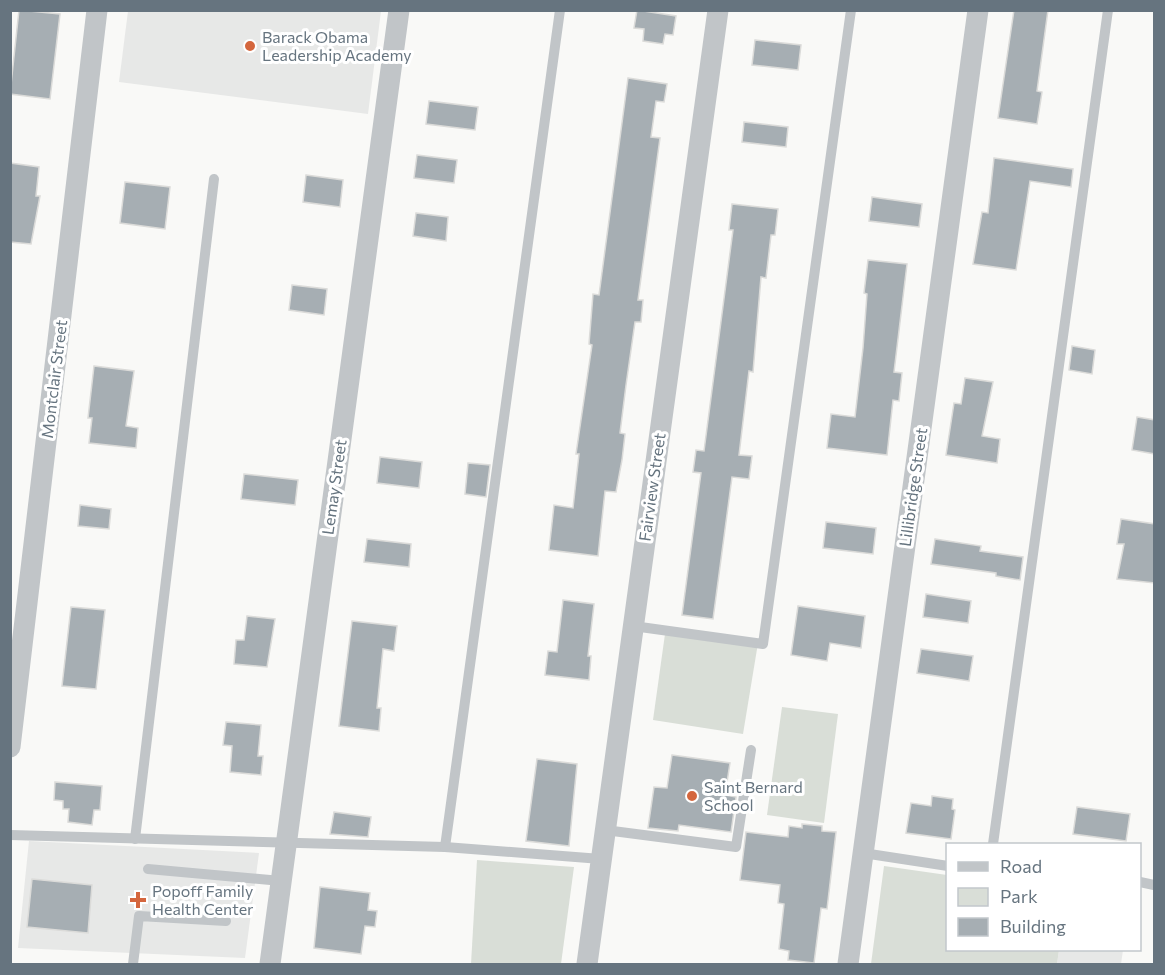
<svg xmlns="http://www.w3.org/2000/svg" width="1165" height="975" font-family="Commissioner,sans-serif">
<rect width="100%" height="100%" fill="#f9f9f7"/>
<!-- built -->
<g fill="#e7e8e7">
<path d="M128,11H381L368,114L119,82Z"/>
<path d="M29,841L259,853L245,958L18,948Z"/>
<path d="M1059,950H1123L1121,964H1057Z"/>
</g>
<!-- green -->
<g fill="#d9ded7">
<path d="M665,634L758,643L743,734L653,720Z"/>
<path d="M782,707L838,714L824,823L767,815Z"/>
<path d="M477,860L574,867L561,964H471Z"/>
<path d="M884,866L947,875L948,950H1059L1057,964H871Z"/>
</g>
<!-- building -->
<g fill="#a6aeb3" stroke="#dbdbd9" stroke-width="1.5">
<path d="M19,10L60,14L50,99L10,94Z"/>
<path d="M637,10L676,16L673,35L665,34L663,44L643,41L644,29L634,28Z"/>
<path d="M1014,10H1048L1037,91L1042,92L1037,124L998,118Z"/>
<path d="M755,40L801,45L798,70L752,65Z"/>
<path d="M628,78L667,84L664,102L656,101L651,137L660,138L638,300H643L641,322H635L626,385L620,433L625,434L622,460L616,492L605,491L598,556L549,550L554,505L573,508L579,454H576L592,345L589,344L593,294L599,295Z"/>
<path d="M429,101L478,107L475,130L426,124Z"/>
<path d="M744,122L788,127L786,147L742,142Z"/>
<path d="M417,155L457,160L454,183L414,178Z"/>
<path d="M994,158L1073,169L1071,187L1030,181L1016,270L973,264L982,212L988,213Z"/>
<path d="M10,163L39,167L36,196H40L31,244L10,242Z"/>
<path d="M306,175L343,180L340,207L303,202Z"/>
<path d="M125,182L170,187L165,229L120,223Z"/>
<path d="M872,197L922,204L919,227L869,221Z"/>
<path d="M732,204L778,209L775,235H771L766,278L761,277L753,372L749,371L739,455L752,456L749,479L732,477L713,619L682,615L701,473L693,472L696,450L704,451L733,230H729Z"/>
<path d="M416,213L448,217L446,241L413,236Z"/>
<path d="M868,260L907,264L894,372L902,373L899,401L893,400L887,455L827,448L831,414L855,417L863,348L867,294L864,293Z"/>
<path d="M292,285L327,289L324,315L289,310Z"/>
<path d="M1072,346L1095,350L1092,374L1069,370Z"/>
<path d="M94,366L134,371L126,426L138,428L136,448L89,443L92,418H88Z"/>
<path d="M965,378L993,382L982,436L1000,439L997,463L946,455L954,403L961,404Z"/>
<path d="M1137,417L1155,420V454L1132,450Z"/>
<path d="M380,457L422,462L419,488L377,483Z"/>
<path d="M468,463L490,465L486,497L465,494Z"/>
<path d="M244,474L298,480L295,505L241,499Z"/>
<path d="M80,505L111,509L109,529L78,526Z"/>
<path d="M1121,519L1155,524V583L1117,579L1124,544H1117Z"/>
<path d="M826,522L876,528L873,554L823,548Z"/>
<path d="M367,539L411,544L409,567L364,562Z"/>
<path d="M935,539L981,546L980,551L1023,557L1020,580L996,576V573L931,564Z"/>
<path d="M926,594L971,601L968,623L923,617Z"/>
<path d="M563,600L594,604L588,656H591L589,680L545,675L548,651L557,652Z"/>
<path d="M798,606L865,616L861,648L830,643L827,661L791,655Z"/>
<path d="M71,607L105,610L96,689L62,686Z"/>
<path d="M247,616L275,619L267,667L234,664L236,640H244Z"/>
<path d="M352,621L397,626L394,651L383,649L377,708H381L379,731L339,726Z"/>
<path d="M921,649L973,656L969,681L917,673Z"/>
<path d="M226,722L261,725L258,756H263L261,775L230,772L232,746L223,745Z"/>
<path d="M672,755L730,763L725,795L736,797L731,832L679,825L678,831L648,828L654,787L667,788Z"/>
<path d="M537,759L577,764L569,846L526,841Z"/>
<path d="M55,782L102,786L100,810H94L92,825L68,822L69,809H63V801L54,800Z"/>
<path d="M932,796L953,799L952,809L955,810L951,839L906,833L911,803L931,806Z"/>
<path d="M1077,807L1130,814L1126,841L1073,834Z"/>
<path d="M334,812L371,817L368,837L330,834Z"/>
<path d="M802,824L822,826V831L836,832L827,909L821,908L814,963L788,960L789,951L779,949L784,904L778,903L780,885L740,880L746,832L788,837L789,826L802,828Z"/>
<path d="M32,879L92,885L88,933L27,927Z"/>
<path d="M320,887L370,893L368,910L377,911L375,927L365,926L361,954L314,948Z"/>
</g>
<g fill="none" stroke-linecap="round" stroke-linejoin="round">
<!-- lane -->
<g stroke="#c1c5c8" stroke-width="10">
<path d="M633,626L763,644L851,10"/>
<path d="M605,830L736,847L751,750"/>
<path d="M10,835L445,847L601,859"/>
<path d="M135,839L214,179"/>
<path d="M993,844L1108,10"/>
<path d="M445,847L560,10"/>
<path d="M863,853L948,866"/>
<path d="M148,869L281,881"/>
<path d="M1140,882L1154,885"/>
<path d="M133,964L139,916L226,921"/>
</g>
<!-- street -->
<g stroke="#c1c5c8" stroke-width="21">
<path d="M10,747L97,10"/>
<path d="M270,964L399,10"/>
<path d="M587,964L718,10"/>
<path d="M848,964L978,10"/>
</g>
</g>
<!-- markers -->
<g fill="#d4663d" stroke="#fff" stroke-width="2">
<circle cx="250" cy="46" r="6"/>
<circle cx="692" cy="796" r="6"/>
<path d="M135 891h6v6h6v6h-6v6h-6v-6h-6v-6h6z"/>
</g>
<g text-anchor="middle" stroke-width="6" stroke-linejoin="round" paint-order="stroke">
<!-- poi labels -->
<g font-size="16" fill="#66747f" stroke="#fff" text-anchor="start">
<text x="262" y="43">Barack Obama<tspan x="262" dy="18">Leadership Academy</tspan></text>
<text x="704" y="793">Saint Bernard<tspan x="704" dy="18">School</tspan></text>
<text x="152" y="897">Popoff Family<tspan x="152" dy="18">Health Center</tspan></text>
</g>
<!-- street labels -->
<g font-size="16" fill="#66747f" stroke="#fff">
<text transform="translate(54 379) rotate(-83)" y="6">Montclair Street</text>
<text transform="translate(334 487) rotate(-82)" y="6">Lemay Street</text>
<text transform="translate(652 487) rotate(-82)" y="6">Fairview Street</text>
<text transform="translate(913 487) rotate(-82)" y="6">Lillibridge Street</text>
</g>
</g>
<!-- border -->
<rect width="1165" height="975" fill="none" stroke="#66747f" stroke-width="24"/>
<!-- legend -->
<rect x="946" y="843" width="195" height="108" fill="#ffffff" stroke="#c2c7cc" stroke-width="1.5"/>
<rect x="958" y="862" width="30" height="9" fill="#c1c5c8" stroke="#c2c7cc" stroke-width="1.5"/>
<text x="1000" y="873" font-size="18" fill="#66747f">Road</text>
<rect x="958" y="888" width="30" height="18" fill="#d9ded7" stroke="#c2c7cc" stroke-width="1.5"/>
<text x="1000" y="903" font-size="18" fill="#66747f">Park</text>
<rect x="958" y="918" width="30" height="18" fill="#a6aeb3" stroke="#c2c7cc" stroke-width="1.5"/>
<text x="1000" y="933" font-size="18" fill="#66747f">Building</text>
</svg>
